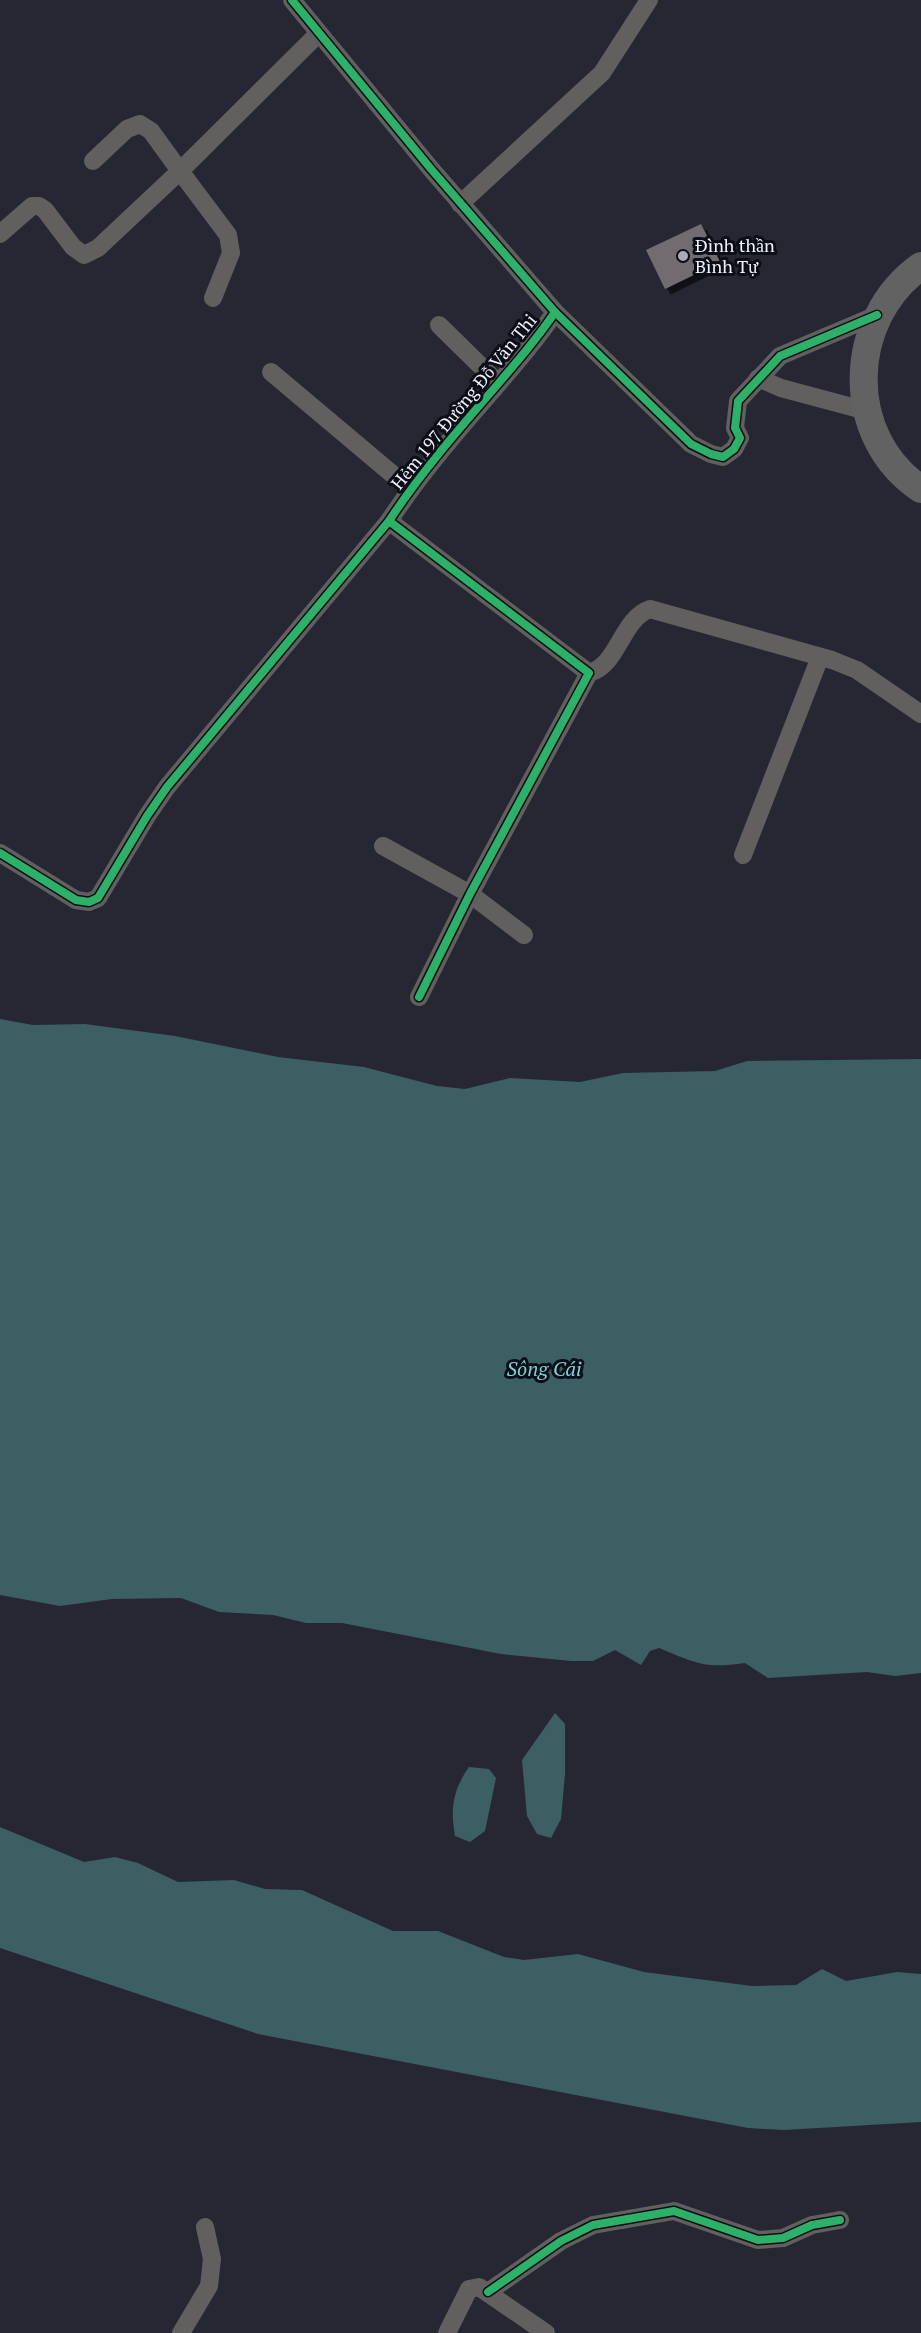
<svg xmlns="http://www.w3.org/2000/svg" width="921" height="2333" font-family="'PT Serif',serif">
<defs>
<filter id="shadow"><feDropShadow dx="5.5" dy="5.5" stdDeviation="0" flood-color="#0009"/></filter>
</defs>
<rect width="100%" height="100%" fill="#262733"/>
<!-- water -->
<g fill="#3b5f62">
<path d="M0,1019L33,1025L85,1024L175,1036L278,1057L364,1067L437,1086L465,1089L510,1078L580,1082L623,1073L715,1071L747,1061L921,1059V1673L895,1676L867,1672L768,1678L745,1663C704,1669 696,1663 659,1648L650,1651L641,1665L615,1650L593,1661H571L501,1654L342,1623H306L273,1615L219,1612L181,1598L112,1599L60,1606L0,1595Z"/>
<path d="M555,1713L565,1724V1774L561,1819L551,1838L537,1834L527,1816L522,1760Z"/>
<path d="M469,1767L489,1769L496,1778L485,1831L470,1842L455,1836C450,1808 453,1790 469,1767Z"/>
<path d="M0,1827L84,1862L115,1857L138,1863L178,1882L234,1880L265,1889L302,1890L393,1931H438L504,1957L524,1960L578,1954L644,1972L752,1986L796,1985L822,1969L846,1981L897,1972L921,1974V2122L784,2130L748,2128L258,2034L0,1948Z"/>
</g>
<!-- building -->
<path fill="#716c70" filter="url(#shadow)" d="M701,224L720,262L665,289L646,250Z"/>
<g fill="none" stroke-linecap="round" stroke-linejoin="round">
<!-- minor -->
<g stroke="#61605f" stroke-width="18">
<path d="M460,204L602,73L649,0"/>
<path d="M0,234L32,206H39L45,210L73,247L84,255L98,248L180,171L151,131L140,124L127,129L93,161"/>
<path d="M213,298L231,253L228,235L180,171L318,34"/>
<path d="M555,312L691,444L711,454L723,457L734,449L740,438L735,428L738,401L780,356L877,315"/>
<path d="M439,325L498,383"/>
<path d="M271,372L410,489"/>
<path d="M758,378L781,388L867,411"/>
<path d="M389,521L589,673L470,894L419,997"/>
<path d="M589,673C619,665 621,619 650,609L832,660L857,670L921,714"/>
<path d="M383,846L470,894L524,935"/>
<path d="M0,853L76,900L89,902L98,898L147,816L167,787L389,521C421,472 460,428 498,384C519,359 538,338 555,312L431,169L292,0"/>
<path d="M743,855L820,657"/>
<path d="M488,2292L561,2241L593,2225L674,2211L758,2240L783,2238L812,2225L840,2220"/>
<path d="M181,2333L209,2286L212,2259L205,2227"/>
<path d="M447,2333L469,2289L479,2287L546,2333"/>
</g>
<!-- primary -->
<path stroke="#626263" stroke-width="28" d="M921,266C846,319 843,437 921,489"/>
<defs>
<g id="cycleway">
<path d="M555,312L691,444L711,454L723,457L734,449L740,438L735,428L738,401L780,356L877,315"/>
<path d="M389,521L589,673L470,894L419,997"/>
<path d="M0,853L76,900L89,902L98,898L147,816L167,787L389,521C421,472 460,428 498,384C519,359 538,338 555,312L431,169L292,0"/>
<path d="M488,2292L561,2241L593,2225L674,2211L758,2240L783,2238L812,2225L840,2220"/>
</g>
</defs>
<!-- cycleway casing -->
<use href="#cycleway" stroke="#0c0e17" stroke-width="11"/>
<!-- cycleway -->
<use href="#cycleway" stroke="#2db169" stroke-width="8"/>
</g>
<!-- markers -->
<circle fill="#a9abb6" stroke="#0c0e17" stroke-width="2" cx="683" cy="256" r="6"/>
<g text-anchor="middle" stroke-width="6" stroke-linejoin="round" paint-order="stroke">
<!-- poi labels -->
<g font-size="18" fill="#f0f2fd" stroke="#0c0e17" text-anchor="start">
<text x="695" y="252">Đình thần<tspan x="695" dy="21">Bình Tự</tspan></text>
</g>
<!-- street labels -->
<g font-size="18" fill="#f0f2fd" stroke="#0c0e17">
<text transform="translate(464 402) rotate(-51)" y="6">Hẻm 197 Đường Đỗ Văn Thi</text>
</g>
<!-- water labels -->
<g font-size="20" font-style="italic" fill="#84ced5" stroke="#0c0e17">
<text x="544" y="1376">Sông Cái</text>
</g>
</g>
</svg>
